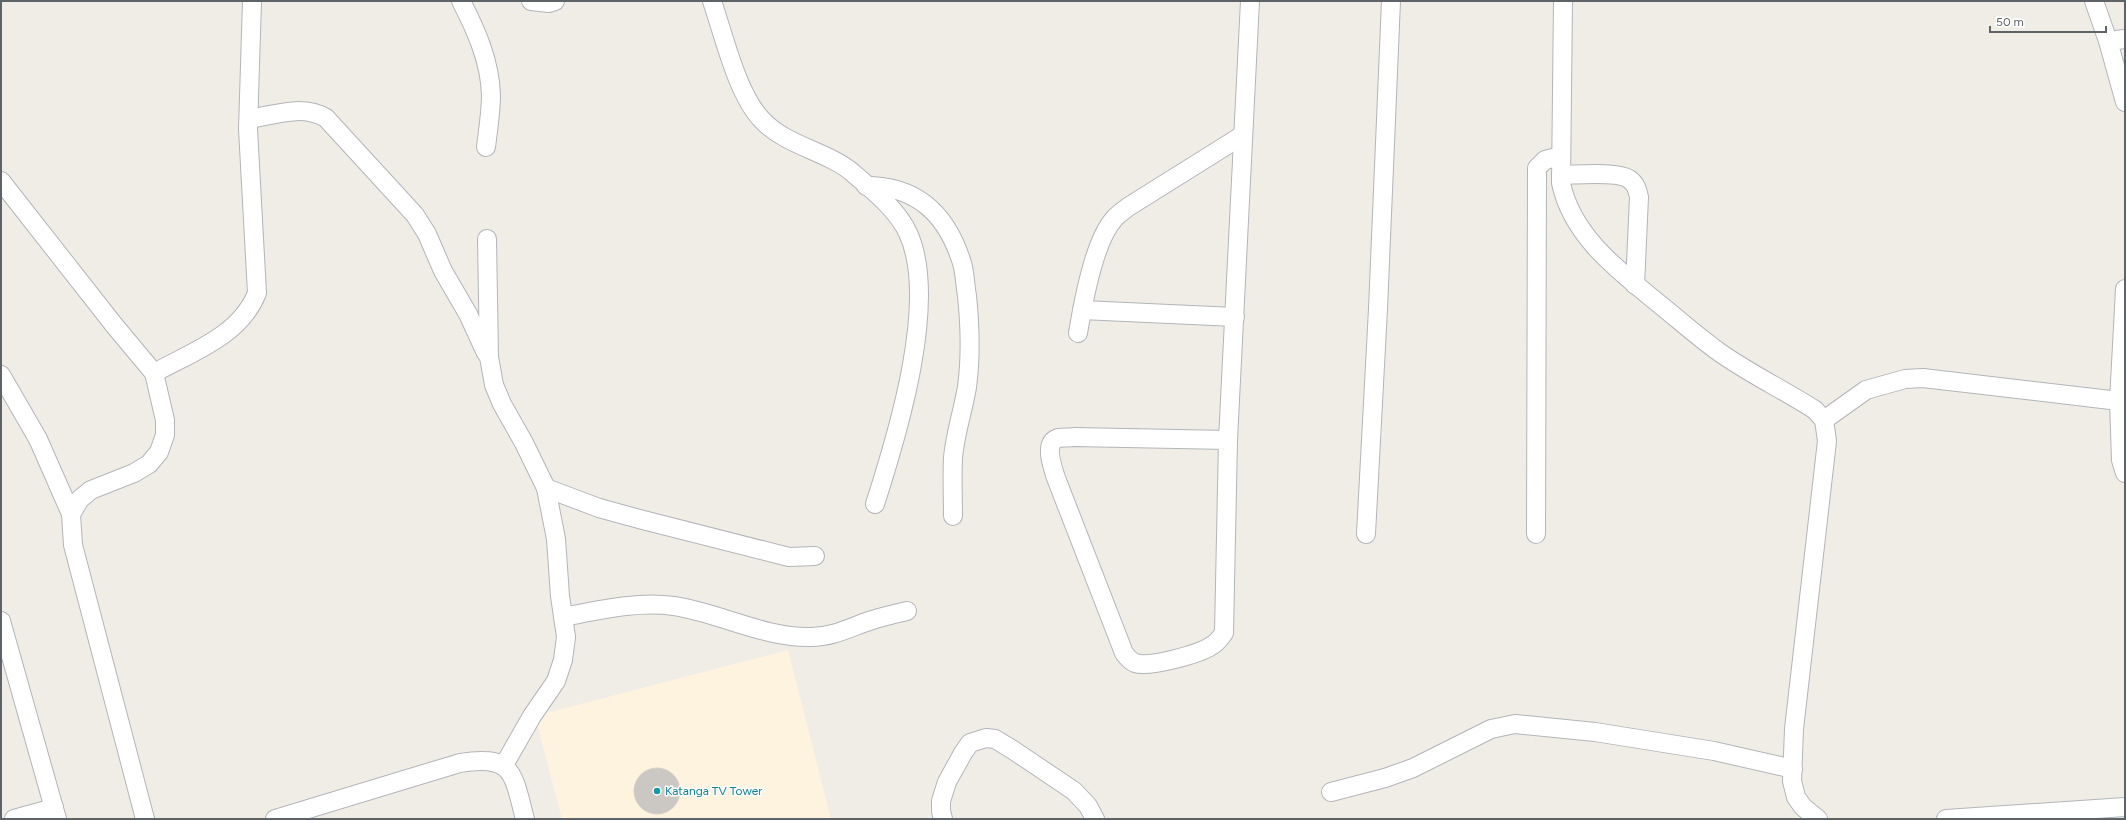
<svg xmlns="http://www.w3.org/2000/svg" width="2126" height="820" font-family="Figtree,sans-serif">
<rect width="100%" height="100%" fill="#f0ede7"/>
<!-- commercial -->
<path fill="#fef3de" d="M788,650L831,819H562L535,716Z"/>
<!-- building -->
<circle fill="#cbc8c3" stroke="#d5cec5" cx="657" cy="791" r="23"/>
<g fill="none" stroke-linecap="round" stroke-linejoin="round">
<defs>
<g id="minor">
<path d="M461,1C476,30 490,61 491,95C491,112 488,130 486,147"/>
<path d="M531,1L549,3L555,1"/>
<path d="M712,1C724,36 737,94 762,120C786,146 827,151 853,173C873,191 897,209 908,233C939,300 897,436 875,504"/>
<path d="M1563,1L1561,183C1572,236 1618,270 1658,303C1678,319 1698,337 1719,352C1750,374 1784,390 1815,410L1824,420L1827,441L1794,729L1792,781L1796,797L1803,807L1818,819"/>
<path d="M2094,1L2108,41L2125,102"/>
<path d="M2108,41L2125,39"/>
<path d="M249,119C274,115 302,104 326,118L415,215L427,234L443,271L468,314L486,353"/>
<path d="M1561,175C1576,175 1617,171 1629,179C1636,184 1637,189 1639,197L1635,285"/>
<path d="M1,181L114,325L154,373L165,420V435L159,452L149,464L134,473L91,490L80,499L71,514"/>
<path d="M866,186C918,186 947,215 962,263C965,273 965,285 967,296C970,325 971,357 967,387C963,411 955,434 953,458C952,477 953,497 953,516"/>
<path d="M487,239L489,357L494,385L502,404L524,443L546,488L556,539L560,596L566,637L563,660L556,681L532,716L504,765"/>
<path d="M2125,289L2119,401L2121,460L2125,473"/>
<path d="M1082,310L1235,317"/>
<path d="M1078,333C1083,303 1094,241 1114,219C1117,215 1123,211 1128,207L1243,135"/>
<path d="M154,373C192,352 240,336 257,293L248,129L252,1"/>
<path d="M1,375L38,439L71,514L73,545L145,819"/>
<path d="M1824,420L1866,390L1905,379L1923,378L2119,401"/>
<path d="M1228,440L1074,437C1069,438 1063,437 1058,438C1043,443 1053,468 1056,478L1124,653C1127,657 1130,661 1135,663C1149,668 1199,654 1211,646C1217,643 1220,638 1224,633L1228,440L1250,1"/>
<path d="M546,488L599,508L643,520L789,557L815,556"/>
<path d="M1366,534L1378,309L1391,1"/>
<path d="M1536,534L1537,168L1545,160L1561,156"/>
<path d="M563,617C600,610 637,601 674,606C720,613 764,638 811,637C832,637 849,628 869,621C881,617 894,614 907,611"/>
<path d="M1,621L57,819"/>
<path d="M1331,792L1385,778L1413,768L1491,729L1515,724L1595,732L1714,751L1793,769"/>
<path d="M14,819L54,808"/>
<path d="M275,819L460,763C514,754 513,774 525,819"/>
<path d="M943,819L941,811V801L947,782L963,753L970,743L986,738L995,739L1013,750L1074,791L1088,806L1095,819"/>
<path d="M1946,819L2125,807"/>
</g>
</defs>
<!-- minor casing -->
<use href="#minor" stroke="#b2b5b9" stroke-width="20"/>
<!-- minor -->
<use href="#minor" stroke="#fff" stroke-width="18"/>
</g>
<!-- markers -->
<circle fill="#0f9aa8" stroke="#fff" stroke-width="1.5" cx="657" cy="791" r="4"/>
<g text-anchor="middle" stroke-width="3" stroke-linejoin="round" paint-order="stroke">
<!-- culture labels -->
<g font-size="12" fill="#0d838f" stroke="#fff" text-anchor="start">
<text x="665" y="795">Katanga TV Tower</text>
</g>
</g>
<!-- border -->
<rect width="2126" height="820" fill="none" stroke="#5e6367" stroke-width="4"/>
<!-- scale -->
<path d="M1990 26v6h116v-6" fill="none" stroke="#5e6367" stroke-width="2"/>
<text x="1996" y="26" font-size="12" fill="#5e6367" stroke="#ffffff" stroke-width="3" paint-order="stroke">50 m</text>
</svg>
